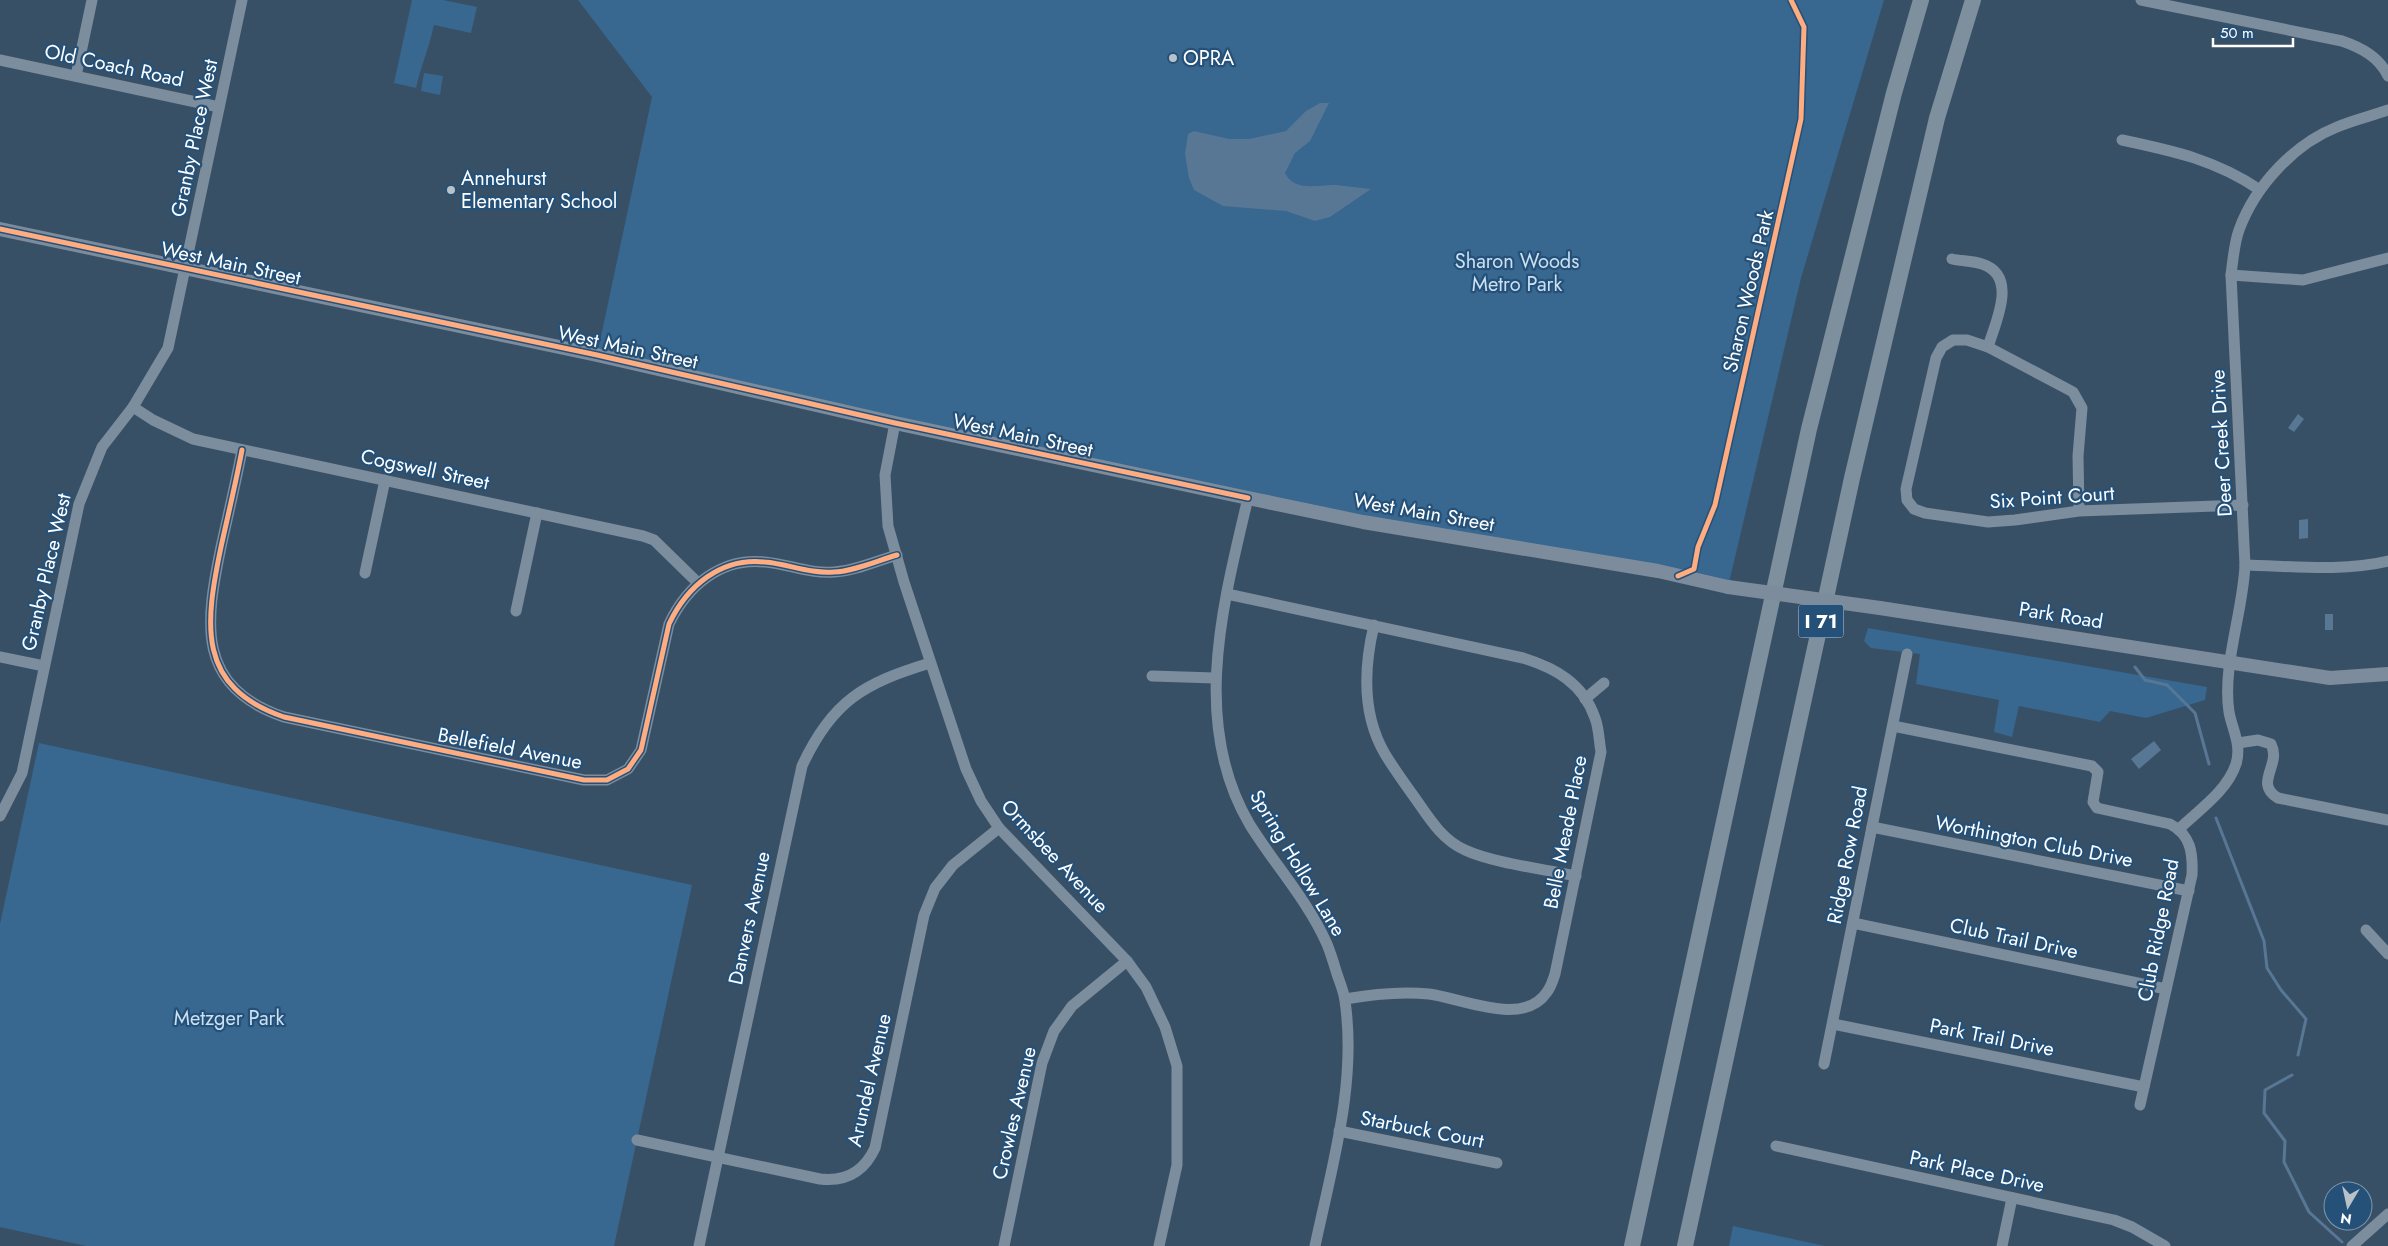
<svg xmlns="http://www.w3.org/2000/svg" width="2388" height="1246" font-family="Jost,sans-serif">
<rect width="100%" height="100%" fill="#385066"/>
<!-- green -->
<g fill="#386790">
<path d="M412,0H443L477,7L471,33L434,25C429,48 421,66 416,88L394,83Z"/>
<path d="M578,0H1884L1801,278L1728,587L1475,542L597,355L652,97Z"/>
<path d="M424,73L443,76L440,95L421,91Z"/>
<path d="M1868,628L2207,687L2205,700L2146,718L2110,711L2100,722L2019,706L2012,737L1994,732L1999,700L1916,684L1920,654L1871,648L1864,641Z"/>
<path d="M39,743L692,885L614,1246H86L0,1227V924Z"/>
<path d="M1733,1226L1825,1246H1729Z"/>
</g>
<!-- water -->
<g fill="#577794">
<path d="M1320,103H1329L1310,141L1295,153L1285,173C1296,193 1317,184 1336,185C1347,186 1359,188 1371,189L1330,217L1315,221L1286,211L1223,206L1194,190L1189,178L1185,154L1188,134L1194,131L1229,139H1249L1286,131L1306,111Z"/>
<path d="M2298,414L2304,419L2294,432L2288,428Z"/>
<path d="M2308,519V538L2299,539V520Z"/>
<rect x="2325" y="614" width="8" height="16"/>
<path d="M2154,741L2161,750L2139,769L2131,759Z"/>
</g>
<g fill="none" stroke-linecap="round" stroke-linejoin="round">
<!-- stream -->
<g stroke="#577794" stroke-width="3">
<path d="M2135,667L2145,680L2167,685L2195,713L2209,764"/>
<path d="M2216,818L2264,941L2267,968L2281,990L2306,1019L2298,1055"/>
<path d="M2292,1075L2265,1090L2264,1113L2285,1141L2284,1162L2309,1212L2342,1242"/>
</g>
<!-- minor -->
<g stroke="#7c8d9d" stroke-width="11">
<path d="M2141,0L2342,41C2362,48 2379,57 2388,76"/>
<path d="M0,60L219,107"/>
<path d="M76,76L92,0"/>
<path d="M2122,140C2174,151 2216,160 2260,190"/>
<path d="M1952,259C1961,261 1973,261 1982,264C2019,276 1995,323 1988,347"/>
<path d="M2231,275L2303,280L2388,258"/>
<path d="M133,407L153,420L193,439L643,536L654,540L698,583"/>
<path d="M895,423L885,475L888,526L904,582L966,769L981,801L999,828L1127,961L1146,987L1165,1027L1177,1066V1165L1159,1246"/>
<path d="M242,450C236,482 228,515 221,547C205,624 196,687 284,717L584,780H607L628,769L641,750L669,624C687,586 721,557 765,562C788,564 810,574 834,572C855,571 876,561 897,555"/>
<path d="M1248,498C1223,604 1190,724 1250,825C1275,865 1308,901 1327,944C1331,954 1334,964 1337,974C1340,983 1344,992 1345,1001C1357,1083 1332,1166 1315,1246"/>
<path d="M2079,511L2078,456L2082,408L2073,392L1988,347L1967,340H1953L1942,347L1936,358L1906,489L1907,500L1914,509L1925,513L1988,522L2015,520L2079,511L2243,505"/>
<path d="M2245,565C2292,566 2342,572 2388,561"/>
<path d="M365,573L385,480"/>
<path d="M1227,594L1523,658C1555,668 1583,683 1595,718C1599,728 1599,741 1601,752L1555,974C1553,980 1551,987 1547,992C1523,1028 1462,998 1429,994C1400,991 1373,994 1345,999"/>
<path d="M516,611L537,513"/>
<path d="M1374,625C1364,667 1362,715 1385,754C1394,769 1405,784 1415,798C1429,818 1442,840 1465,850C1493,863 1544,869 1576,876"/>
<path d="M0,657L44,666"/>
<path d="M1152,676L1215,678"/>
<path d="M1585,699L1604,683"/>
<path d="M1893,726L2092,766L2098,772L2093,802L2097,808L2170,824C2191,835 2193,853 2192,875L2140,1105"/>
<path d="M2238,743L2258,740L2271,744C2282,765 2253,783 2278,798L2388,820"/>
<path d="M0,816L22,773L79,504L102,447L133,407L168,348L242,0"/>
<path d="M1872,827L2189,891"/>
<path d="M2179,829C2200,809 2227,791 2236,764C2242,745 2232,729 2229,712C2222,666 2243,612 2245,565L2231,275C2233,260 2234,244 2239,230C2255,186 2294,144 2337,127C2353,120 2371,116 2388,110"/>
<path d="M1853,923L2166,989"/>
<path d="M2366,930L2388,954"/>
<path d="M1833,1024L2144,1087"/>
<path d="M1824,1064L1907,654"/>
<path d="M1339,1131L1497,1163"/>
<path d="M637,1140L820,1179C846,1182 864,1172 875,1148L924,915L935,888L953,865L999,828"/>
<path d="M1776,1146L2114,1220L2132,1227L2165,1246"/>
<path d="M699,1246L802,766C832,701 864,683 930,663"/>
<path d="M1004,1246L1042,1063L1054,1031L1072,1006L1127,961"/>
<path d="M2002,1246L2012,1198"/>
<path d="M2352,1246L2388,1214"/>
</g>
<!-- major -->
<g stroke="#7c8c9c" stroke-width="14">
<path d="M0,229L597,355L895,423L1248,498L1363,522L1658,571L1728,587"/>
<path d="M1880,608L2330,678L2388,674"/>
</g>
<!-- highway -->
<g stroke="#7e8f9d" stroke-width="16">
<path d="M1632,1246L1809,429L1894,93L1921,0"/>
<path d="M1685,1246L1852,478L1937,118L1973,0"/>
</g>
<!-- major-bridge -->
<path stroke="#7c8c9c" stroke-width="14" d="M1728,587L1880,608"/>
<defs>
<g id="cycleway">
<path d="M0,229L597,355L895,423L1248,498"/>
<path d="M242,450C236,482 228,515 221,547C205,624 196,687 284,717L584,780H607L628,769L641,750L669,624C687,586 721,557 765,562C788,564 810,574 834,572C855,571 876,561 897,555"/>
<path d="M1678,576L1694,569L1698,547L1715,505L1801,119L1804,27L1791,0"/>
</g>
</defs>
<!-- cycleway casing -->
<use href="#cycleway" stroke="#255179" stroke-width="8"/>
<!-- cycleway -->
<use href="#cycleway" stroke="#ffac80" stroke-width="5"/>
</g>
<!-- markers -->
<g fill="#b9c2c9" stroke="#255179" stroke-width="2">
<circle cx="1173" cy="58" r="5"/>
<circle cx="451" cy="190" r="5"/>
</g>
<g text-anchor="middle" stroke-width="4.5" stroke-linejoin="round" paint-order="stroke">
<!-- shield labels -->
<rect fill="#255179" stroke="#becbd7" stroke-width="1" x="1798.5" y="604.5" width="45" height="33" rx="4"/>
<g font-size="19" font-weight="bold" fill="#fff">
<text x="1821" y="628">I 71</text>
</g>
<!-- poi labels -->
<g font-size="20" fill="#fff" stroke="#255179" text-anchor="start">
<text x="1183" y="65">OPRA</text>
<text x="461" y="185">Annehurst<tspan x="461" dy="23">Elementary School</tspan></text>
</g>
<!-- street labels -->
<g font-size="20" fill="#fff" stroke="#255179">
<text transform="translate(114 65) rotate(12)" y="7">Old Coach Road</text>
<text transform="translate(194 138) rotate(-78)" y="7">Granby Place West</text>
<text transform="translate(231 263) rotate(12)" y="7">West Main Street</text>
<text transform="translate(1748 291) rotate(-77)" y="7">Sharon Woods Park</text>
<text transform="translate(628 347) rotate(12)" y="7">West Main Street</text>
<text transform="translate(1023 435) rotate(12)" y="7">West Main Street</text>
<text transform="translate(2221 443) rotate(-93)" y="7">Deer Creek Drive</text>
<text transform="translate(425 469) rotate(12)" y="7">Cogswell Street</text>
<text transform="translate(2052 497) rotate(-4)" y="7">Six Point Court</text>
<text transform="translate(1424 512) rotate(10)" y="7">West Main Street</text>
<text transform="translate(46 572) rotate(-77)" y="7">Granby Place West</text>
<text transform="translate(2061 615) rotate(9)" y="7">Park Road</text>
<text transform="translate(510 748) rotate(11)" y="7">Bellefield Avenue</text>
<text transform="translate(1565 832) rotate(-79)" y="7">Belle Meade Place</text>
<text transform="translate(2034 841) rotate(11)" y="7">Worthington Club Drive</text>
<text transform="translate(1847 855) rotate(-79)" y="7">Ridge Row Road</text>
<text transform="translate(1055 856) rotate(47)" y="7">Ormsbee Avenue</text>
<text transform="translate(1298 863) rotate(59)" y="7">Spring Hollow Lane</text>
<text transform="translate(749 918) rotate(-78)" y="7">Danvers Avenue</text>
<text transform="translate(2158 930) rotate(-79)" y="7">Club Ridge Road</text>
<text transform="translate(2014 938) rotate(12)" y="7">Club Trail Drive</text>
<text transform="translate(1992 1037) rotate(11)" y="7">Park Trail Drive</text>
<text transform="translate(869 1080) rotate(-77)" y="7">Arundel Avenue</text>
<text transform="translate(1014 1113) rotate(-77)" y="7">Crowles Avenue</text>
<text transform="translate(1422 1129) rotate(11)" y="7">Starbuck Court</text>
<text transform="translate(1977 1171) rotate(12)" y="7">Park Place Drive</text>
</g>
<!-- park labels -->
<g font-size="20" fill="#cae0f3" stroke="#255179">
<text x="1517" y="268">Sharon Woods<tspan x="1517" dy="23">Metro Park</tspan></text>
<text x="229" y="1025">Metzger Park</text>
</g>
</g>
<!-- north arrow -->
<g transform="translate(2348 1206) rotate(189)"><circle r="24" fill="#255179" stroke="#7c97af"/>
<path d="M0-4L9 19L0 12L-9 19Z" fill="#b9c2c9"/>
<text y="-8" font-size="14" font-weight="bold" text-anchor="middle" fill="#ffffff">N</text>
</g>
<!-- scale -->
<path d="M2213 38v8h80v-8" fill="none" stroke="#ffffff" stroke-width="2.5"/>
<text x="2220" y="38" font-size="15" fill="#ffffff" stroke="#255179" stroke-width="4" paint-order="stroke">50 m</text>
</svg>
